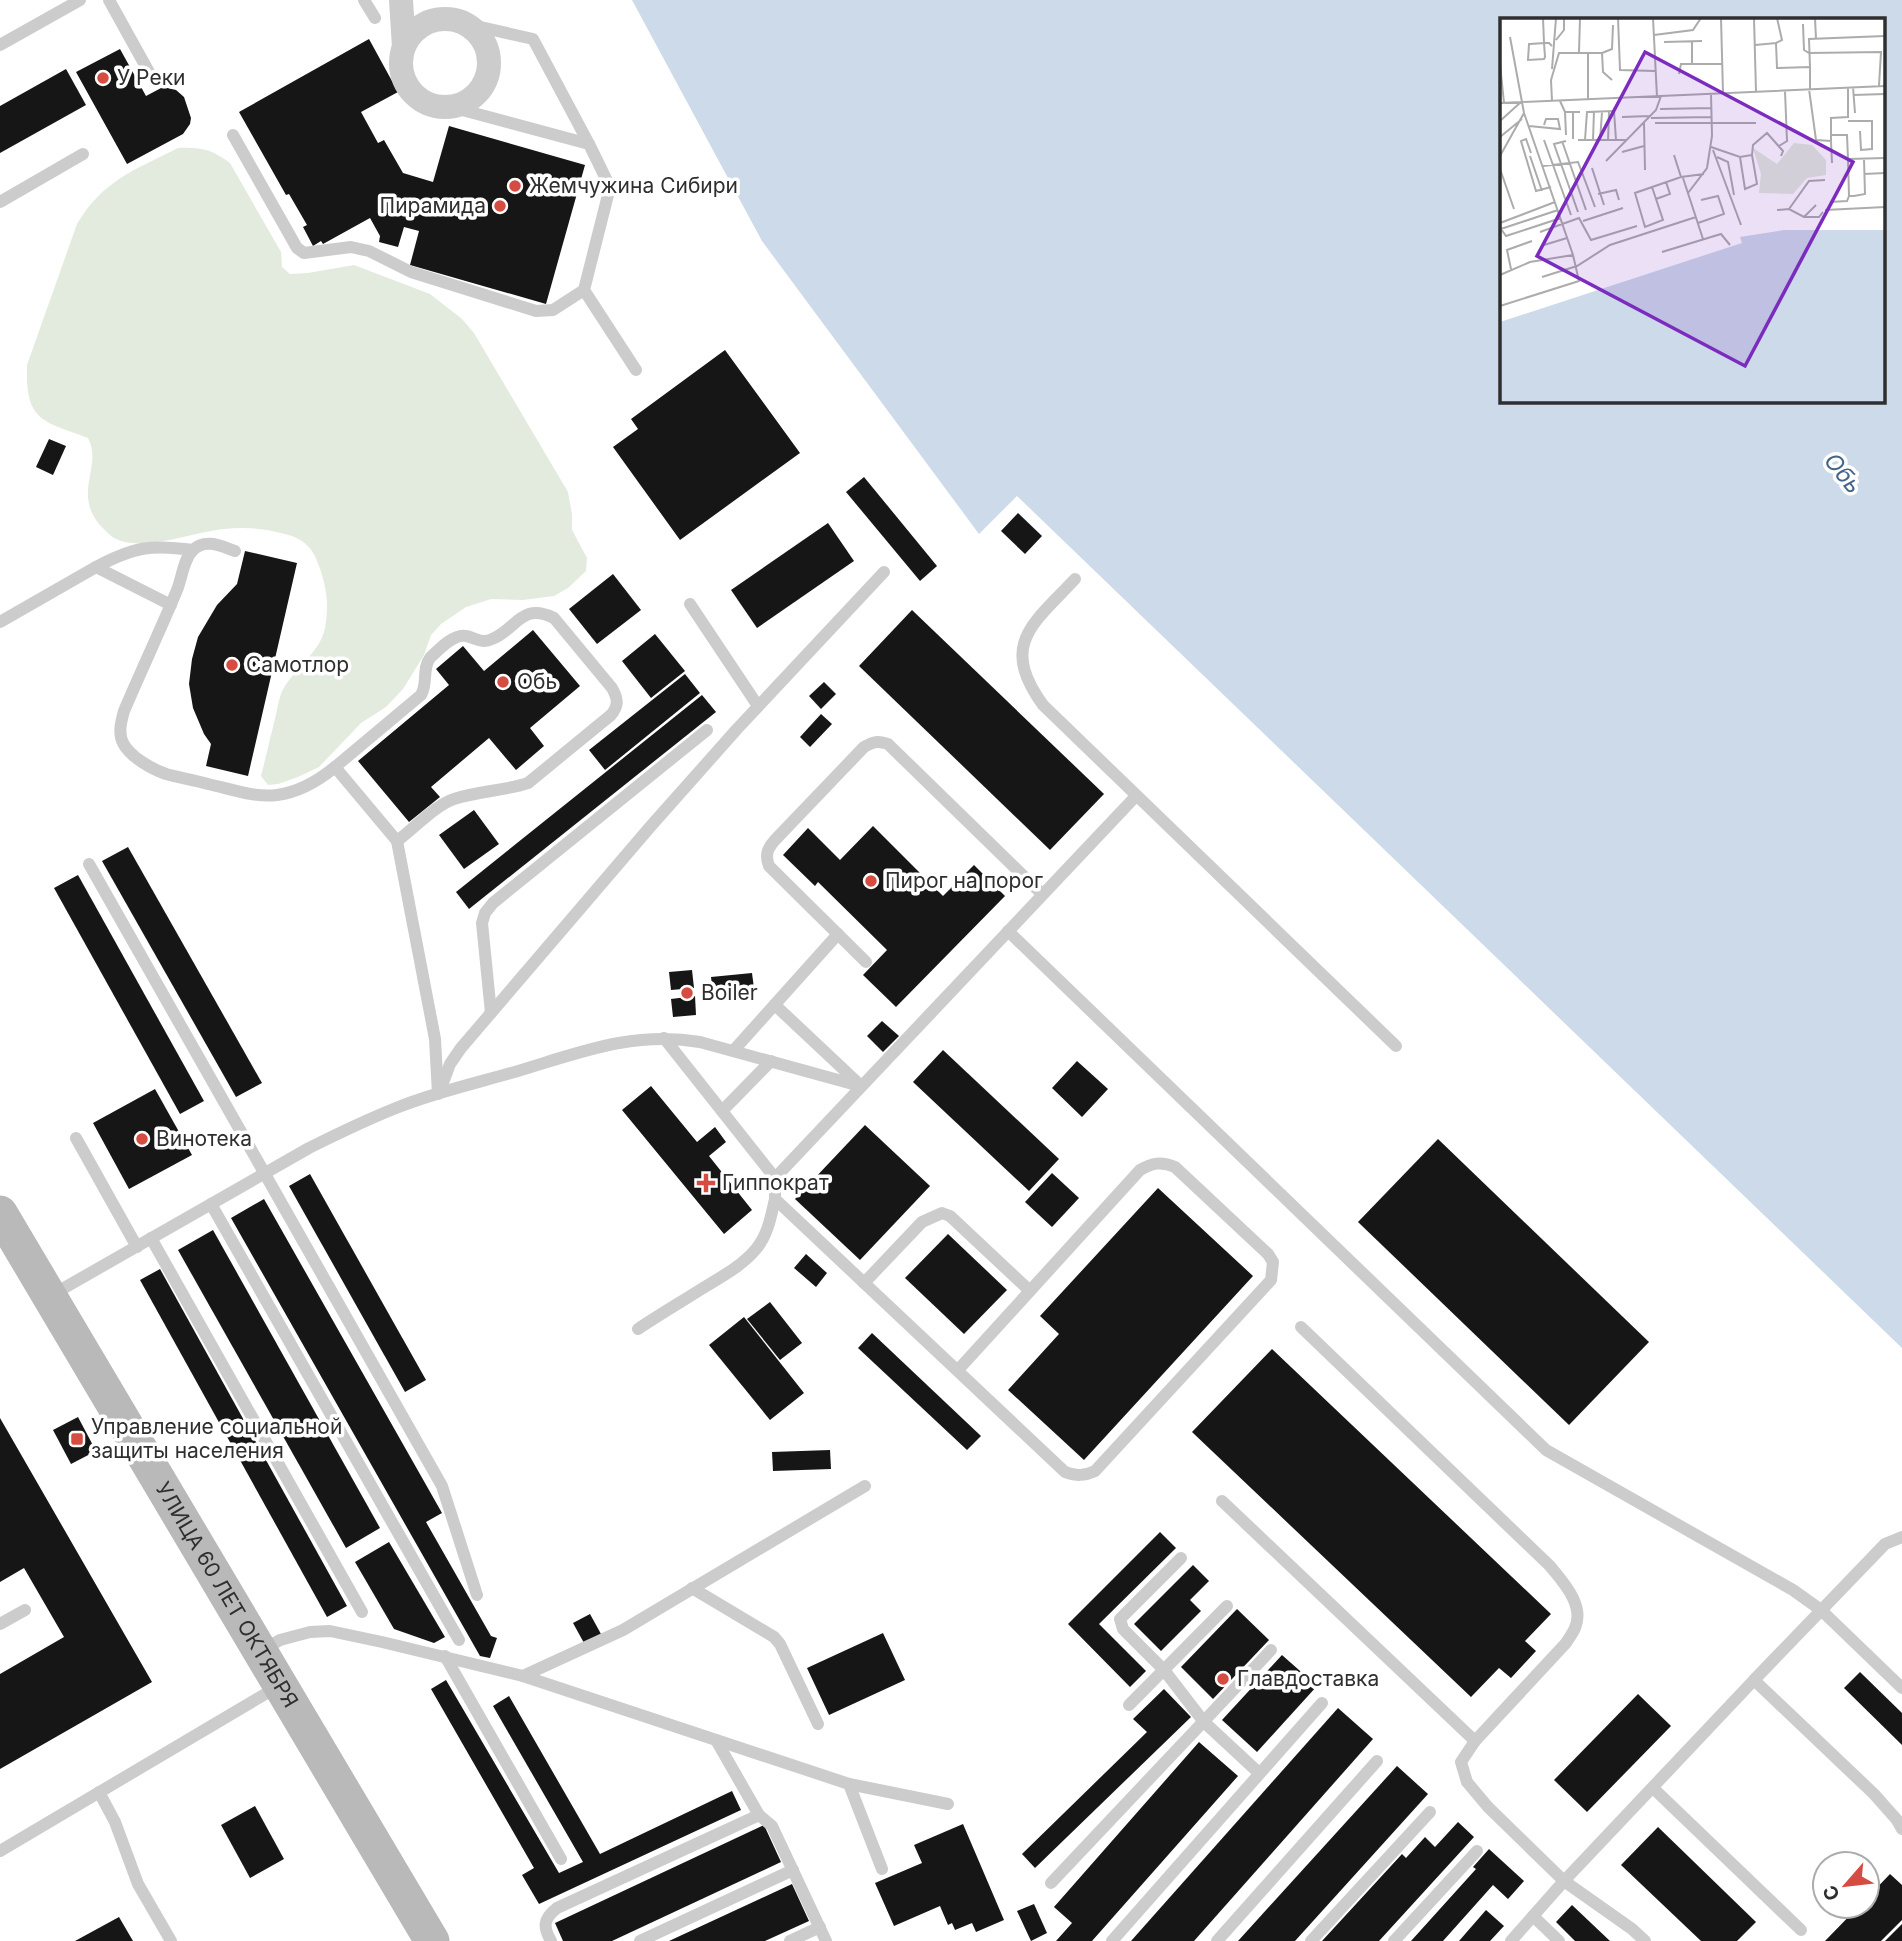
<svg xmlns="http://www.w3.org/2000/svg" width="1902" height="1941" font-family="Inter,sans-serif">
<rect width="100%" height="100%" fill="#fff"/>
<!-- green -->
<path fill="#e3ebde" d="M178,148C201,147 211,149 230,163L281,252L282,267L290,274L308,273L354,265L430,294L462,319L474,333L568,492L572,514V530L587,558L586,571L568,588L554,596L523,600L491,599L466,607L441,624L431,635L424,655L403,689L386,707L361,723L319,767L298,777L278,784L268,785L261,776C266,757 270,738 275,719C277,711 278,702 281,694C291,670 320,654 325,628C329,606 327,587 319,566C312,545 302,538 281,533C262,528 244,527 224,529C192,532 143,553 114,538C109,535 103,528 99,524C73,491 103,466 88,438C43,421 25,422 27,365L77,224C103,180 135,170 178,148Z"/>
<!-- water -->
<path fill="#ccdae9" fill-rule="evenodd" d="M632,0H1902V1348L1017,496L979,534L762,241ZM1501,19H1883V401H1501Z"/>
<!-- building -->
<g fill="#161616">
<path d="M369,39L398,92L361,112L378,143L384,140L403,173L433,182L449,126L585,165L546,304L410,265L419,231L404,227L398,247L379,242L380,236L370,218L323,244L321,241L313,246L303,227L307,225L289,194L286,195L239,112Z"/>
<path d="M120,49L146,96L163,87L176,90L184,97L191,118L190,124L183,134L127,164L76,72Z"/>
<path d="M66,69L86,105L0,153V106Z"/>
<path d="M725,350L800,453L680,540L613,447L638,429L631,419Z"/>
<path d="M49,439L66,446L53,475L36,467Z"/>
<path d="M864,477L937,566L920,581L846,492Z"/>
<path d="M1018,513L1042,536L1025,554L1001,531Z"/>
<path d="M828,523L854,561L757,628L731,590Z"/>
<path d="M245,551L297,563L248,776L206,766L211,744L204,734L193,708L189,684L192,659L198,637L217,605L237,584Z"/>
<path d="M613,574L641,610L597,644L569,609Z"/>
<path d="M912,610L1104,794L1050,850L859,666Z"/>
<path d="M533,630L580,686L530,728L544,746L516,770L489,738L431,787L440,797L409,822L358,761L449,685L436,669L463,646L484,671Z"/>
<path d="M655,634L685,671L651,698L622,661Z"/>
<path d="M685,674L700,693L605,770L589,750Z"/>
<path d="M824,682L836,694L821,709L809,696Z"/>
<path d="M702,695L716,712L469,909L456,892Z"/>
<path d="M821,714L832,724L810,747L800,737Z"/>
<path d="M474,810L499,844L464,869L439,835Z"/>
<path d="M873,826L943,896L974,865L1005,896L896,1007L863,975L887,950L818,882L815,886L783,855L808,828L840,860Z"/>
<path d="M128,847L262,1083L236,1097L102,861Z"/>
<path d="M78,875L204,1101L180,1114L54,888Z"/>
<path d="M692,970L694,988L671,990L669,972Z"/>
<path d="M752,973L755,996L714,1000L711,977Z"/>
<path d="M695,996L696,1015L673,1017L671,999Z"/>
<path d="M882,1021L899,1036L883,1052L867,1036Z"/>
<path d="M943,1050L1059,1159L1029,1191L913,1082Z"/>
<path d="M1077,1061L1108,1089L1082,1117L1052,1088Z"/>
<path d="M651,1086L697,1142L715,1127L726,1142L709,1156L752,1210L724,1234L622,1110Z"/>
<path d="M155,1089L192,1155L129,1189L93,1123Z"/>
<path d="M865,1125L930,1186L860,1260L795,1199Z"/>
<path d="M1438,1139L1649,1342L1569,1425L1358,1222Z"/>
<path d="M1052,1173L1079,1198L1052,1227L1025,1202Z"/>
<path d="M310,1174L426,1380L405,1392L289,1186Z"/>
<path d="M1158,1188L1253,1276L1084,1460L1008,1390L1059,1334L1040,1316Z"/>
<path d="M264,1199L442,1513L426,1522L491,1636L497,1638L490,1658L480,1656L231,1218Z"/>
<path d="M213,1230L380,1528L346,1548L178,1250Z"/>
<path d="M948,1234L1007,1290L964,1334L905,1278Z"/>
<path d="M806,1254L827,1273L816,1287L794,1268Z"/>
<path d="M160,1269L347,1606L327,1617L140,1280Z"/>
<path d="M770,1302L802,1343L780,1360L747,1319Z"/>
<path d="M744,1317L804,1393L770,1420L709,1345Z"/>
<path d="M872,1333L981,1436L967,1450L858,1348Z"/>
<path d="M1272,1349L1551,1614L1525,1641L1536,1651L1511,1678L1499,1668L1471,1697L1192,1432Z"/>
<path d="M78,1417L96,1451L71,1464L53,1430Z"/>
<path d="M0,1418L152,1682L0,1769V1674L64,1637L24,1568L0,1582Z"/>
<path d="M830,1450L831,1469L773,1471L772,1452Z"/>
<path d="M1160,1532L1176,1548L1099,1624L1146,1671L1130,1687L1068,1624Z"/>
<path d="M389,1542L445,1637L434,1643L394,1629L355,1562Z"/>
<path d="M1193,1565L1209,1581L1190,1600L1201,1611L1161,1651L1134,1624Z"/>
<path d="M1237,1609L1269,1640L1213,1699L1181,1667Z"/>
<path d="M590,1614L601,1634L584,1643L573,1623Z"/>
<path d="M883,1633L905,1680L829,1715L807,1668Z"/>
<path d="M1282,1655L1317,1686L1257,1752L1222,1720Z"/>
<path d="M1860,1672L1902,1713V1745L1844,1688Z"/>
<path d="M446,1680L559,1873L583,1862L493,1706L509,1696L600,1854L732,1791L741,1810L539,1904L522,1875L534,1868L431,1689Z"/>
<path d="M1164,1689L1191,1717L1035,1868L1022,1854L1147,1732L1133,1719Z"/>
<path d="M1638,1694L1671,1726L1587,1812L1554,1780Z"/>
<path d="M1338,1708L1373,1739L1194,1941H1131Z"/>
<path d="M1199,1742L1238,1776L1092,1941H1056L1072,1923L1054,1907Z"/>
<path d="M1397,1766L1428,1794L1295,1941H1238Z"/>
<path d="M255,1806L284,1859L250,1878L221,1825Z"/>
<path d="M1458,1822L1474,1837L1379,1941H1322L1402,1854L1406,1858L1425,1837L1435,1847Z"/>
<path d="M963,1824L1004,1920L976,1932L972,1923L955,1930L952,1923L948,1925L940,1906L894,1926L875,1883L922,1863L914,1845Z"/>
<path d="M764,1825L781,1862L612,1941H563L555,1923Z"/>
<path d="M1658,1827L1756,1922L1737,1941H1701L1621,1865Z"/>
<path d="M1489,1849L1524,1881L1508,1899L1493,1885L1443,1941H1411L1476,1869L1473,1867Z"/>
<path d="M1890,1874L1902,1885V1920L1881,1941H1825L1859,1906H1867V1898Z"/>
<path d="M792,1884L809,1921L765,1941H669Z"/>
<path d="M1034,1904L1047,1933L1031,1941L1017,1911Z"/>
<path d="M1572,1905L1610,1941H1575L1556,1922Z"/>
<path d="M1486,1910L1504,1926L1490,1941H1459Z"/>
<path d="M119,1917L133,1941H75Z"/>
<path d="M1902,1924V1941H1885Z"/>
</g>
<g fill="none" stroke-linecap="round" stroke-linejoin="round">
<!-- lane -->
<g stroke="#ccc" stroke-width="12">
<path d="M109,0L150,74"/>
<path d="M364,0L375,18"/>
<path d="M467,24L533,39L589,144"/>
<path d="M0,45L80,0"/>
<path d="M451,107L589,144L610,187L584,290L636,370"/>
<path d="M233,135L297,248L304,253L351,247L369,251L411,272L536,311L553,310L584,290"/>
<path d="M0,202L83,154"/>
<path d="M235,551C221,546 205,538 193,550C183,560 182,578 177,590C160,631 141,671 124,711C121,722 118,733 123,743C130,757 152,769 166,774C180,778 195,780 208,784C231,789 255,798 277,795C300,792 318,781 335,767L397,841L435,1039L438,1094"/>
<path d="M96,567C134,547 151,544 193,550"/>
<path d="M1075,579C1033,624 999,644 1043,705L1396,1046"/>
<path d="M690,604L758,706"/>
<path d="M0,622L96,567L171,605"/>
<path d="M335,767L421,695C428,684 422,668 430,658C438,650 454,633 466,636C476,638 482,644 492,639C517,629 521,602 554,618L612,688C618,699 619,705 611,715L528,783C504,791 478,791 454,799C437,804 412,830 397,841"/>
<path d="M89,864L442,1486L477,1595"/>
<path d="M1008,931L1546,1450L1793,1590L1821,1610L1902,1688"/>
<path d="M866,962L769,866C765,855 767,849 775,840L864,747C873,742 878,740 888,744L1042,894"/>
<path d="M775,1005L858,1083"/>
<path d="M491,1013L482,923L485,913L493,903L707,730"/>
<path d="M664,1038L775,1178V1199L1065,1472C1077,1476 1084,1476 1095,1471L1271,1280L1273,1262L1268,1254L1175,1167C1161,1161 1152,1163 1140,1170L958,1370"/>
<path d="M734,1050L838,934"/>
<path d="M440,1091L450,1064L461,1048L650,827L737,729L884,572"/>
<path d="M722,1111L771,1061"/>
<path d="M76,1138L137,1247"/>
<path d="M775,1178L1136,796"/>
<path d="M211,1204L459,1640"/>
<path d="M151,1238L362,1612"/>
<path d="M864,1283L922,1222L942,1213L950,1216L1030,1291"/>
<path d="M50,1296L309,1148C337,1134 366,1120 396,1108C435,1092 477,1083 518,1071C581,1052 633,1031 700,1042L860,1086"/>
<path d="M1301,1327L1550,1566C1563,1582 1585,1605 1575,1628C1573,1633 1569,1638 1566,1643L1475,1741L1461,1762L1467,1782L1488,1807L1564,1881L1632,1929L1645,1941"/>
<path d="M638,1329C659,1315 681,1302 703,1288C721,1277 742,1266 756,1249C768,1235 771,1216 775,1199"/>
<path d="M1222,1501L1475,1741"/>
<path d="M1181,1558L1120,1619L1123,1629L1164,1670L1204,1722L1259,1773"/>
<path d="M692,1588L774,1637L780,1644L818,1724"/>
<path d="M0,1624L25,1610"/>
<path d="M261,1651L280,1640L310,1632L330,1631L382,1642L523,1676L849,1784L948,1804"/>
<path d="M445,1656L561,1859"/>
<path d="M523,1676L623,1630L865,1486"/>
<path d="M1754,1680L1885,1544L1902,1537"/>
<path d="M1129,1705L1227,1606"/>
<path d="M716,1740L759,1815L772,1826L826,1941"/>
<path d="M849,1784L882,1869"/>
<path d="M1653,1788L1801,1930"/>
<path d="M99,1792L115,1822L138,1884L171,1941"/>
<path d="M0,1851L277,1687"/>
<path d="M1051,1883L1271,1650"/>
<path d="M1533,1916L1559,1941"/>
<path d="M551,1941C543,1927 543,1919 557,1908L759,1815"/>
<path d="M640,1941L793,1870"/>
<path d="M790,1941L820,1927"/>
<path d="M1112,1941L1322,1703"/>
<path d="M1217,1941L1377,1761"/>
<path d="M1311,1941L1430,1812"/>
<path d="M1394,1941L1477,1851"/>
<path d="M1511,1941L1564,1881L1754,1680L1874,1794L1897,1820L1902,1829"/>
</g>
<!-- street -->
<g stroke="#ccc" stroke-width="24">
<path d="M401,0L404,47"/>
<circle cx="445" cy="63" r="44"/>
</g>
<!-- secondary -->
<path stroke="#b9b9b9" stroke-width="35" id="s1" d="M0,1213L432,1941"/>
</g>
<!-- markers -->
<g fill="#d54c42" stroke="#fff" stroke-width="2.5">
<circle cx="103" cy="78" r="7"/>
<circle cx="515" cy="186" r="7"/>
<circle cx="500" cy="206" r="7"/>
<circle cx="232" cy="665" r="7"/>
<circle cx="503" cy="682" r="7"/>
<circle cx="871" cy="881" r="7"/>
<circle cx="687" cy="993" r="7"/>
<circle cx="142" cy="1139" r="7"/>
<path d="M702.5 1172.5h7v7h7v7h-7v7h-7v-7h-7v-7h7z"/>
<rect x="70" y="1432" width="14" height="14" rx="3.5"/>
<circle cx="1223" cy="1679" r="7"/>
</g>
<g text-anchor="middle" stroke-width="7" stroke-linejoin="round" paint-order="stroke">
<!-- poi labels -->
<g font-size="21" fill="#2f2f2f" stroke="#fff" text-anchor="start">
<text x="117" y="85">У Реки</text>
<text x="529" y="193">Жемчужина Сибири</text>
<text x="486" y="213" text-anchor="end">Пирамида</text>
<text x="246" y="672">Самотлор</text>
<text x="517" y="689">Обь</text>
<text x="885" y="888">Пирог на порог</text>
<text x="701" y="1000">Boiler</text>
<text x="156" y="1146">Винотека</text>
<text x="722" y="1190">Гиппократ</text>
<text x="91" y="1434">Управление социальной<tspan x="91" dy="24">защиты населения</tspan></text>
<text x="1237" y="1686">Главдоставка</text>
</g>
<!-- street labels -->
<g font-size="21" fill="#2f2f2f" stroke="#fff">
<text dy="7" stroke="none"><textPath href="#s1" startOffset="444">УЛИЦА 60 ЛЕТ ОКТЯБРЯ</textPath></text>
</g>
<!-- water labels -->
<g font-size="23" font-style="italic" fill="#44658a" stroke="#fff">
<text transform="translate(1843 473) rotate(51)" y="8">Обь</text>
</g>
</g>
<!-- overview -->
<g transform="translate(1500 18)">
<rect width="385" height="385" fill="#fff"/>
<path d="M294,125L312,127L326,142V157L307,160L293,176L259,175L261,156L253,130L277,146Z" fill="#e3ebde"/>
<path d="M284,212H385V385H0V304L242,225L240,219Z" fill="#ccdae9"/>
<path fill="none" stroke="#acacac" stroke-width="2" d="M43,0L44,25L45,39L44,41L28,42L29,26H30L44,25H49L52,28M118,0L120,52L155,53M153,0L157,79M221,0L223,75M254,0L256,74M315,0L316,21M303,6L304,32L309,35L381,34L379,68M154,17L193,12L201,0M56,22L64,12V0M192,23V46M164,24L202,23M276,25L282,22L277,0M255,27L276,25L277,50L310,49V71M79,34L80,0M102,35L112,31L113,7M88,36V82M0,46L4,85M310,49L309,21L385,18M52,51L56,0M179,56L181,46H222M353,69L355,95M348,70V99L331,100V117H347L348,141L385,140M309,71L316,122L331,123V117M353,77L385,76M52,83L51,62L59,35H102L103,54L112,62M60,83L65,94H80M0,85L385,68M160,91L212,90M65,94L66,117M73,94V121M122,99L150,98M151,100L212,99M0,103L21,84M348,103H372V131L361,132L360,113M144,105L145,152M155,105H256M29,108L60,111L58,101H46L44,107M0,119L22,101M44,122L71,197M78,122H126M85,122L87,94L114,93L116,122M93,122L94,93M62,123L86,192M66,123L54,126L78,194M100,123L102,94M108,123L109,94M331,123L332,145M279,128L287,123L285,73M211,129L240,139L252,137L253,127L267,115L283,133L281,138M213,132L241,207M122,134L144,128M31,135L26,121L21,123L36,173L51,169M174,137L181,159M0,138L24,95M30,138L42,173M217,139L228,144L234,177M240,139L245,171L257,166L252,137M348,141L349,178H354L365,176L364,141M106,143L156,92L161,78M43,148L78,144L95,189M92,150L104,187M0,151L14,191M364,156L385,155M183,160L203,221M152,169L163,202L145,209L135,175L181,159L204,156M188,175L207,150L212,118L211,76M98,176L116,172L119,182M156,181L170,176L166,164M330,184L347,183L349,178M289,191L309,163L325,162M277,192L289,191L304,199L316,187M325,192L385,189M304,199H319L323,194M83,203L123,190M0,205L55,184M198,205L224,196L218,178L201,182M0,207L1,211L58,192M1,211L6,218L61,200M40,214L79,200L91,222L137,208M44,227L67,220M162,234L221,216L230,227M11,251L7,232L32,223M0,257L30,244L73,237L24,95L10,19M42,259L77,248L110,227L196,199M0,288L79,263L73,237"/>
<path fill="#7b2cbf" fill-opacity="0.15" stroke="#7b2cbf" stroke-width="3.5" d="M145,34L353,144L245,348L37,238Z"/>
<rect width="385" height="385" fill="none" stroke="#2f2f2f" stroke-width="3.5"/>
</g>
<!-- north arrow -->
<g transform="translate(1846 1885) rotate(242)"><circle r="33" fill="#ffffff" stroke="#acacac" stroke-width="2"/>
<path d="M0-5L12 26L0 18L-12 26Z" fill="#d54c42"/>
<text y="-10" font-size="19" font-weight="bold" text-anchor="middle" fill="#2f2f2f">С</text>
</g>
</svg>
